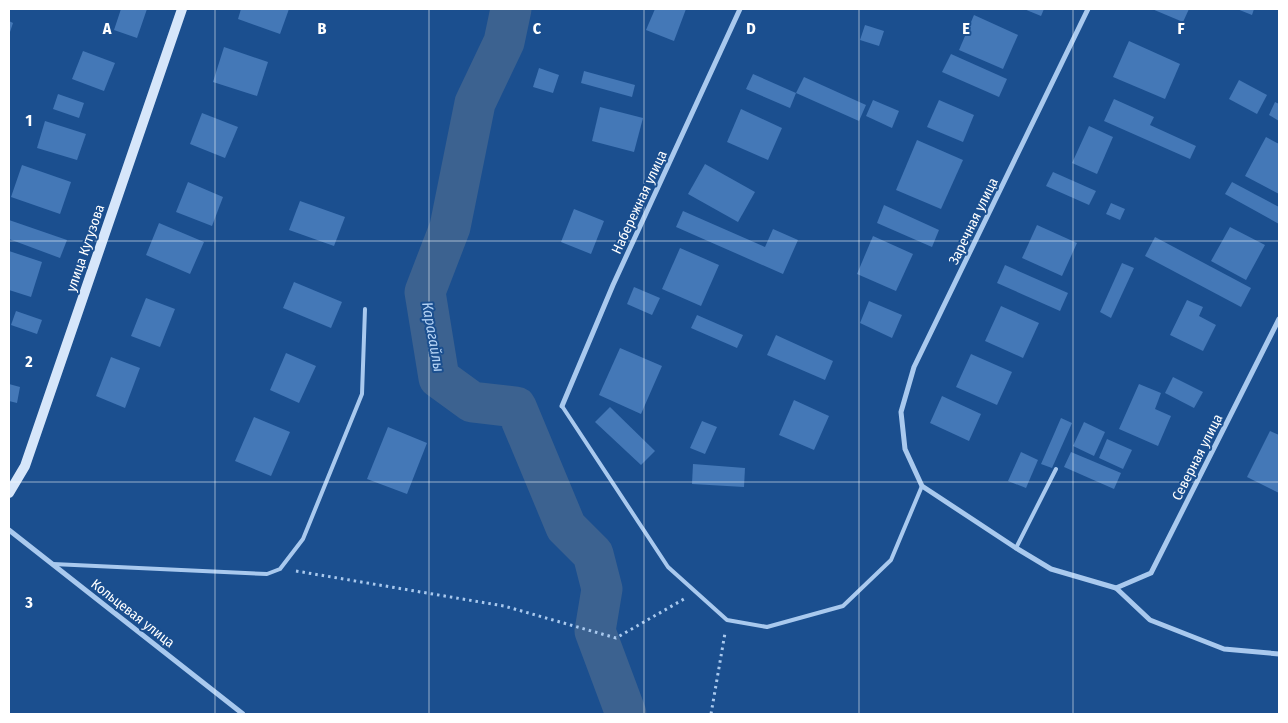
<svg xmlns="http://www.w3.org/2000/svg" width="1288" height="723" font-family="'Fira Sans Condensed',sans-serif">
<rect width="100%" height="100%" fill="#1b4f8f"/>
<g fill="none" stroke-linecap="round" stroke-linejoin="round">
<!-- river -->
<path stroke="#3c6290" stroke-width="41" d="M511,9L504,42L475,103L450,227L425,292L439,378L472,402L516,407L566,527L593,554L602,589L595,631L626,714"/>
</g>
<!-- building -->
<g fill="#4478b7">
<path d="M121,9H147L137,38L114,30Z"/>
<path d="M241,9H289L280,34L238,19Z"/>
<path d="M655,9H686L674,41L646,30Z"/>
<path d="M1024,9H1044L1041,16Z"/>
<path d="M1152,9H1189L1183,22Z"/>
<path d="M1237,9H1254L1252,15Z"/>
<path d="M974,15L1018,35L1003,69L959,50Z"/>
<path d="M9,21L13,23L9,35Z"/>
<path d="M865,25L884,31L879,46L860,40Z"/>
<path d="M1129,41L1180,64L1165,99L1113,77Z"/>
<path d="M224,47L268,62L257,96L213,82Z"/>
<path d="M83,51L115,63L104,91L72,79Z"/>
<path d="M951,54L1007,79L999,97L942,72Z"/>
<path d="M539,68L559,75L553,93L533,87Z"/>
<path d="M584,71L635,85L632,97L581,83Z"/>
<path d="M753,74L796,93L790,108L746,89Z"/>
<path d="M804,77L866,105L859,121L796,93Z"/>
<path d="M1239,80L1267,95L1257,114L1229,99Z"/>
<path d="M58,94L84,103L79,118L53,109Z"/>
<path d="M1114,99L1154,117L1150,125L1196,146L1190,159L1104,121Z"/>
<path d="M873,100L899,111L892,128L866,116Z"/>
<path d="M939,100L974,115L963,142L927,127Z"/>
<path d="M1275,102L1279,104V121L1269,115Z"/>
<path d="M600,107L643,118L634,152L592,141Z"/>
<path d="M741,109L782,128L768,160L727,142Z"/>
<path d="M202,113L238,127L225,158L190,144Z"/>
<path d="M45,121L86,134L77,160L37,148Z"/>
<path d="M1089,126L1113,137L1097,174L1072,163Z"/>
<path d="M1266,137L1279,144V194L1245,176Z"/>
<path d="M917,140L963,160L941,209L896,190Z"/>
<path d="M705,164L755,192L738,222L688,194Z"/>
<path d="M22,165L71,182L60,214L11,197Z"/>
<path d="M1053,172L1096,191L1089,205L1046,186Z"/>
<path d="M188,182L223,197L212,226L176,212Z"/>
<path d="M1232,182L1279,207V224L1225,194Z"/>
<path d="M300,201L345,217L334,246L289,230Z"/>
<path d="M1111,203L1125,209L1120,220L1106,214Z"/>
<path d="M884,205L939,230L932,247L877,223Z"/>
<path d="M574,209L604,221L591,254L561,242Z"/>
<path d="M683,211L765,247L773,229L798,240L783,274L676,227Z"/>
<path d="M9,220L67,240L60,258L9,239Z"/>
<path d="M159,223L204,242L190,274L146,255Z"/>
<path d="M1037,225L1077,243L1062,276L1022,258Z"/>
<path d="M1230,227L1265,245L1246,280L1211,261Z"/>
<path d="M873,236L913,254L896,291L857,274Z"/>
<path d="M1155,237L1251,288L1241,307L1145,256Z"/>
<path d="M680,248L719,265L701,306L662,289Z"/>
<path d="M9,251L42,262L31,297L9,290Z"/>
<path d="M1122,263L1134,268L1111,318L1100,312Z"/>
<path d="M1005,265L1068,293L1060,311L997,283Z"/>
<path d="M294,282L342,302L331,328L283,308Z"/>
<path d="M634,287L660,298L652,315L627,304Z"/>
<path d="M146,298L175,309L160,347L131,336Z"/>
<path d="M1187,300L1203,307L1199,316L1216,325L1203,351L1170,335Z"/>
<path d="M869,301L902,315L892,338L860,323Z"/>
<path d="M1001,306L1039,323L1023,358L985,341Z"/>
<path d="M16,311L42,320L37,334L11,325Z"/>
<path d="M697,315L743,335L737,348L691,328Z"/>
<path d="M776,335L833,361L825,380L767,355Z"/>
<path d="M620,348L662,366L641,414L599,395Z"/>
<path d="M286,353L316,366L299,403L270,390Z"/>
<path d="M971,354L1012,372L997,405L956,387Z"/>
<path d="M111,357L140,368L125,408L96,396Z"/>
<path d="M1173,377L1203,392L1194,408L1165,393Z"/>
<path d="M9,384L20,387L17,403L9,401Z"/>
<path d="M1139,384L1161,393L1155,409L1171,416L1158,446L1119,429Z"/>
<path d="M942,396L981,414L969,441L930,423Z"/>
<path d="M794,400L829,416L814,450L779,435Z"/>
<path d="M610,407L655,451L641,465L595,422Z"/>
<path d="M254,417L290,432L271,476L235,461Z"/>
<path d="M1061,418L1072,423L1052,468L1041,464Z"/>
<path d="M702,421L717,427L705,454L690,448Z"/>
<path d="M1084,422L1105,432L1094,456L1073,446Z"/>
<path d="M388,427L427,443L407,494L367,479Z"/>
<path d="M1270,431L1279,435V493L1247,477Z"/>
<path d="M1107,439L1132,450L1123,469L1099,458Z"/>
<path d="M1021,452L1038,460L1026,488L1008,481Z"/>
<path d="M1071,452L1121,473L1114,489L1064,467Z"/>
<path d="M693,464L745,468L744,487L692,484Z"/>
</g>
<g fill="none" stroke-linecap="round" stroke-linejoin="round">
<!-- path -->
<g stroke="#a9c9ee" stroke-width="3" stroke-dasharray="2.5 4" stroke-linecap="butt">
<path d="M296,571L504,606L616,638L684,599"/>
<path d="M711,714L725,633"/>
</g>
<!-- service -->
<g stroke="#a9c9ee" stroke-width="4">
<path d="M562,406L668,567L727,620L767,627L843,606L891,560L922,486"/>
<path d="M1016,548L1056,469"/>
<path d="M53,564L267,574L280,569L303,539L362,394L365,309"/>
</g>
<!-- minor -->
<g stroke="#a9c9ee" stroke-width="5">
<path d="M1088,9L914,367L901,412L905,449L922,486L1016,548L1051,569L1116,588L1150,620L1224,649L1279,654"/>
<path d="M562,406L613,285L740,9"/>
<path d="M9,530L243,714"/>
<path d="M1116,588L1151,573L1279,319"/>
</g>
<!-- secondary -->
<path stroke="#d6e6fa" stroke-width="10" d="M9,493L25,466L182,9"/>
</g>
<!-- grid -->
<path fill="none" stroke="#fff" stroke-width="1" stroke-opacity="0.55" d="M215,9V714M429,9V714M644,9V714M859,9V714M1073,9V714M9,241H1279M9,482H1279"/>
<g text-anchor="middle" stroke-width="4" stroke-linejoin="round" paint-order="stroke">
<!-- street labels -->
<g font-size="14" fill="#fff" stroke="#1b4f8f">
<text transform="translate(639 202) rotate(-65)" y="5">Набережная улица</text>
<text transform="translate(973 221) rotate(-64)" y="5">Заречная улица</text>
<text transform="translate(85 248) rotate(-71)" y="5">улица Кутузова</text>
<text transform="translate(1197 457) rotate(-63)" y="5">Северная улица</text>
<text transform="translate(133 613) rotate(38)" y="5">Кольцевая улица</text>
</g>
<!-- water labels -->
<g font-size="15" font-style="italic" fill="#b5d3f5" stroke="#1b4f8f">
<text transform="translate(433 337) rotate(80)" y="5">Карагайлы</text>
</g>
</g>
<g font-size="16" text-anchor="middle" font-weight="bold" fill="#fff" stroke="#1b4f8f" stroke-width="4" stroke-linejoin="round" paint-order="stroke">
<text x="107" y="34">A</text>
<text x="322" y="34">B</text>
<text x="537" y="34">C</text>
<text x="751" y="34">D</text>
<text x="966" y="34">E</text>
<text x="1181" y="34">F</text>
<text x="29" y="126">1</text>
<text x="29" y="367">2</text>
<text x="29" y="608">3</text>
</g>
<!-- border -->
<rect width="1288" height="723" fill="none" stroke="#ffffff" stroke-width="20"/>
</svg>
